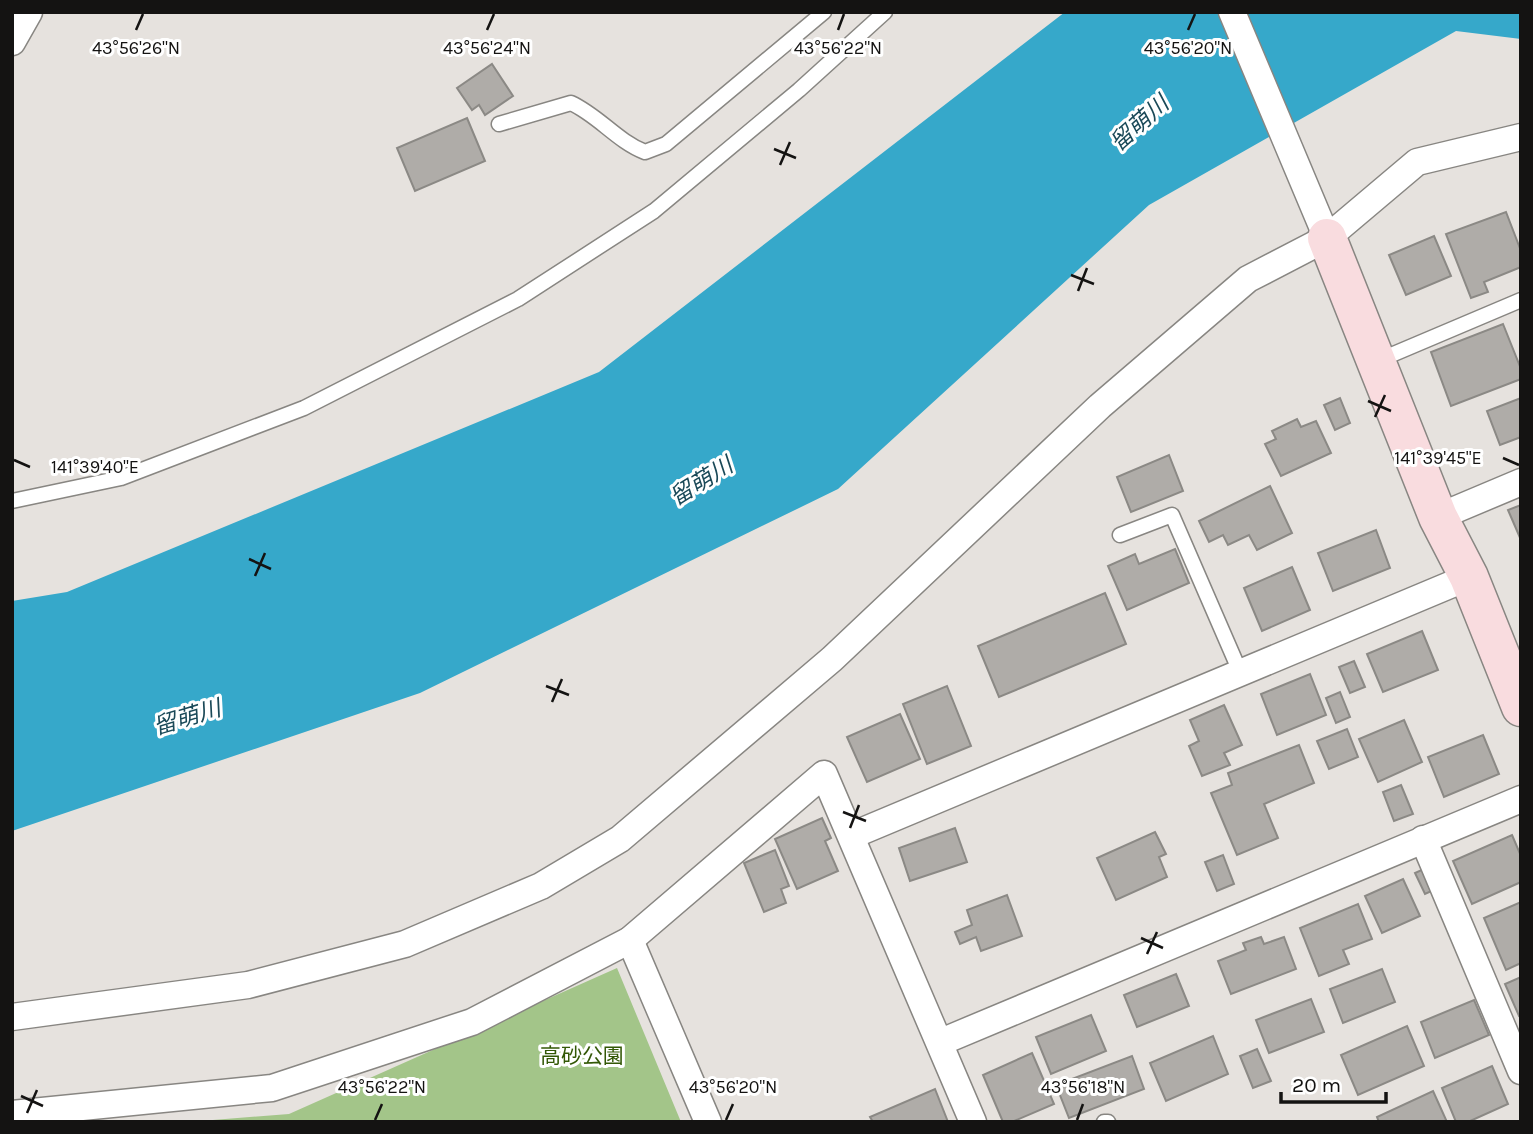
<svg xmlns="http://www.w3.org/2000/svg" width="1533" height="1134" font-family="Karla,'Noto Sans JP',sans-serif">
<rect width="100%" height="100%" fill="#e6e2de"/>
<!-- green -->
<path fill="#a3c589" d="M617,968L681,1122H188L289,1114Z"/>
<!-- water -->
<path fill="#36a8ca" d="M1065,12H1521V39L1456,31L1149,205L838,489L420,693L12,831V601L67,592L599,372Z"/>
<!-- building -->
<g fill="#afaca8" stroke="#8b8985" stroke-width="2">
<path d="M492,64L513,96L485,115L479,105L472,110L457,88Z"/>
<path d="M467,118L485,161L415,191L397,148Z"/>
<path d="M1506,212L1521,251V267L1484,282L1488,292L1471,298L1446,234Z"/>
<path d="M1434,236L1451,276L1406,295L1389,255Z"/>
<path d="M1503,324L1521,369V379L1451,406L1431,352Z"/>
<path d="M1340,398L1350,423L1335,430L1324,405Z"/>
<path d="M1521,398V437L1500,445L1487,411Z"/>
<path d="M1297,419L1301,427L1316,421L1331,453L1281,476L1265,444L1276,439L1272,431Z"/>
<path d="M1169,455L1183,491L1131,512L1117,477Z"/>
<path d="M1270,486L1292,533L1257,550L1249,535L1228,545L1223,535L1209,542L1199,521Z"/>
<path d="M1521,505V540L1508,510Z"/>
<path d="M1376,530L1390,568L1333,591L1318,553Z"/>
<path d="M1175,549L1189,583L1127,610L1108,566L1135,554L1139,564Z"/>
<path d="M1292,567L1310,610L1262,631L1244,588Z"/>
<path d="M1105,593L1126,644L999,697L978,646Z"/>
<path d="M1422,631L1438,670L1383,692L1367,654Z"/>
<path d="M1354,661L1365,687L1350,693L1339,667Z"/>
<path d="M1310,674L1326,715L1277,735L1261,694Z"/>
<path d="M947,686L971,746L927,764L903,704Z"/>
<path d="M1340,692L1350,717L1336,723L1326,698Z"/>
<path d="M1224,705L1242,745L1224,753L1230,765L1202,776L1189,746L1199,741L1190,720Z"/>
<path d="M900,714L920,759L867,782L847,737Z"/>
<path d="M1404,720L1422,762L1378,782L1359,739Z"/>
<path d="M1347,729L1358,757L1329,769L1317,741Z"/>
<path d="M1483,735L1499,774L1444,797L1428,757Z"/>
<path d="M1299,745L1314,783L1264,804L1278,838L1237,855L1211,793L1232,785L1228,773Z"/>
<path d="M1401,785L1413,814L1394,821L1383,792Z"/>
<path d="M822,818L831,838L825,841L838,871L797,889L775,839Z"/>
<path d="M955,828L967,862L910,881L899,848Z"/>
<path d="M1155,832L1166,854L1159,857L1167,877L1116,900L1097,858Z"/>
<path d="M1512,835L1521,856V882L1472,904L1453,861Z"/>
<path d="M775,850L789,886L781,889L786,903L764,912L744,863Z"/>
<path d="M1223,855L1234,884L1217,891L1205,862Z"/>
<path d="M1426,868L1436,889L1425,894L1415,873Z"/>
<path d="M1403,879L1420,916L1382,933L1365,896Z"/>
<path d="M1007,895L1022,936L981,951L976,937L960,944L955,932L972,925L967,910Z"/>
<path d="M1521,902V963L1506,970L1484,918Z"/>
<path d="M1358,904L1372,939L1343,950L1349,964L1319,976L1300,928Z"/>
<path d="M1261,937L1264,944L1284,937L1296,969L1231,994L1218,961L1246,950L1243,943Z"/>
<path d="M1382,969L1395,1002L1343,1023L1330,989Z"/>
<path d="M1176,974L1189,1006L1137,1027L1124,995Z"/>
<path d="M1521,977V1015L1519,1016L1505,984Z"/>
<path d="M1311,999L1324,1032L1269,1053L1256,1020Z"/>
<path d="M1474,1000L1489,1035L1435,1058L1421,1022Z"/>
<path d="M1091,1015L1106,1051L1051,1074L1036,1037Z"/>
<path d="M1407,1026L1424,1066L1358,1095L1341,1055Z"/>
<path d="M1213,1036L1228,1074L1166,1101L1150,1063Z"/>
<path d="M1257,1049L1271,1081L1253,1088L1240,1056Z"/>
<path d="M1032,1053L1054,1104L1012,1122H1003L983,1075Z"/>
<path d="M1132,1056L1144,1089L1069,1118L1056,1085Z"/>
<path d="M1492,1066L1508,1104L1468,1122H1456L1442,1088Z"/>
<path d="M935,1089L948,1122H873L870,1117Z"/>
<path d="M1433,1091L1447,1122H1379L1377,1117Z"/>
</g>
<g fill="none" stroke-linecap="round" stroke-linejoin="round">
<defs>
<g id="lane">
<path d="M499,124L571,103C599,116 617,141 645,152L666,144L824,12"/>
<path d="M1377,361L1521,300"/>
<path d="M12,501L121,478L304,408L518,299L654,211L799,90L885,12"/>
<path d="M1120,535L1172,515L1241,674"/>
<path d="M1104,1122H1108"/>
</g>
<g id="street">
<path d="M1232,12L1327,238"/>
<path d="M12,42L29,12"/>
<path d="M1438,517L1521,482"/>
<path d="M853,835L1469,577"/>
<path d="M1423,839L1521,1071"/>
<path d="M630,940L708,1122"/>
<path d="M12,1017L248,985L405,944L541,886L620,839L832,659L1100,406L1248,279L1327,238L1417,162L1521,137"/>
<path d="M941,1042L1521,799"/>
<path d="M12,1114L272,1088L472,1022L630,940L824,774L973,1122"/>
</g>
<path id="secondary" d="M1327,238L1438,517L1469,577L1521,707"/>
</defs>
<!-- lane casing -->
<use href="#lane" stroke="#888682" stroke-width="17"/>
<!-- street casing -->
<use href="#street" stroke="#888682" stroke-width="29"/>
<!-- secondary casing -->
<use href="#secondary" stroke="#888682" stroke-width="41"/>
<!-- lane -->
<use href="#lane" stroke="#fff" stroke-width="14"/>
<!-- street -->
<use href="#street" stroke="#fff" stroke-width="26"/>
<!-- secondary -->
<use href="#secondary" stroke="#f9dcdf" stroke-width="38"/>
</g>
<!-- ticks -->
<path fill="none" stroke="#141312" stroke-width="2.5" d="M136,30L143,14M487,30L494,14M838,30L844,14M1188,30L1195,14M774,149L796,158M780,165L790,142M1071,275L1094,284M1078,291L1087,268M1368,401L1391,411M1375,417L1385,395M1503,458L1519,465M14,460L30,467M249,559L271,569M255,576L265,553M546,686L569,695M552,702L562,679M843,812L866,821M850,828L859,805M1141,938L1163,948M1147,954L1157,932M21,1096L43,1106M27,1113L37,1090M375,1120L382,1104M726,1120L733,1104M1077,1120L1083,1104"/>
<g text-anchor="middle" stroke-width="6" stroke-linejoin="round" paint-order="stroke">
<!-- park labels -->
<g font-size="21" fill="#335806" stroke="#fff">
<text x="582" y="1063">高砂公園</text>
</g>
<!-- water labels -->
<g font-size="23" font-style="italic" fill="#1a4958" stroke="#fff">
<text transform="translate(1139 123) rotate(-42)" y="8">留萌川</text>
<text transform="translate(701 481) rotate(-32)" y="8">留萌川</text>
<text transform="translate(187 717) rotate(-17)" y="8">留萌川</text>
</g>
</g>
<g font-size="18" text-anchor="middle" fill="#141312" stroke="#fff" stroke-width="6" stroke-linejoin="round" paint-order="stroke">
<text x="136" y="54">43°56'26"N</text>
<text x="487" y="54">43°56'24"N</text>
<text x="838" y="54">43°56'22"N</text>
<text x="1188" y="54">43°56'20"N</text>
<text x="1438" y="464">141°39'45"E</text>
<text x="95" y="473">141°39'40"E</text>
<text x="382" y="1093">43°56'22"N</text>
<text x="733" y="1093">43°56'20"N</text>
<text x="1083" y="1093">43°56'18"N</text>
</g>
<!-- border -->
<rect width="1533" height="1134" fill="none" stroke="#141312" stroke-width="28"/>
<!-- scale -->
<path d="M1281 1092v10h105v-10" fill="none" stroke="#141312" stroke-width="3.5"/>
<text x="1292" y="1092" font-size="21" fill="#141312" stroke="#ffffff" stroke-width="5" paint-order="stroke">20 m</text>
</svg>
